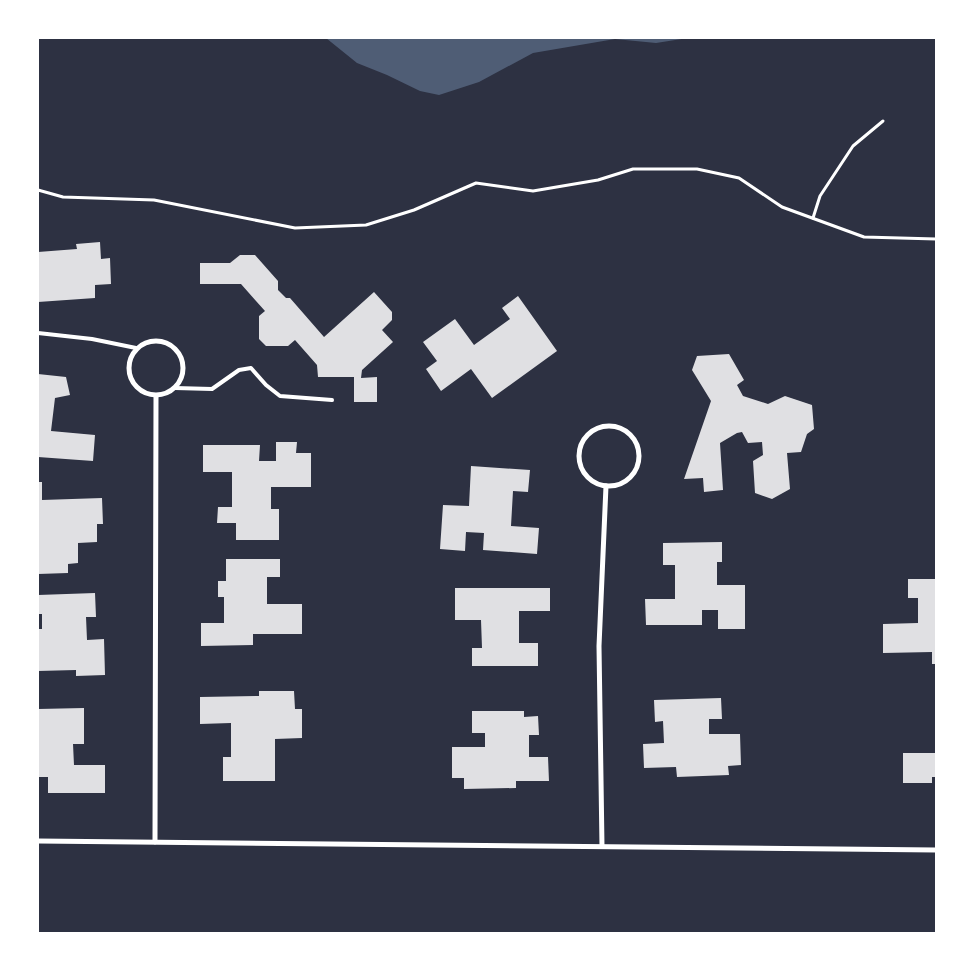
<svg xmlns="http://www.w3.org/2000/svg" width="974" height="971" font-family="Roboto,sans-serif">
<rect width="100%" height="100%" fill="#2d3142"/>
<!-- water -->
<path fill="#4f5d75" d="M326,38H688L656,43L615,39L533,53L479,82L439,95L420,91L387,75L357,63Z"/>
<!-- building -->
<g fill="#e0e0e3">
<path d="M100,242L101,259L110,258L111,284L95,285V298L38,302V252L77,249L76,244Z"/>
<path d="M240,255H255L278,281V290L286,298H290L324,337L374,292L392,312V320L382,330L393,342L362,370L361,378L377,377V402H354V377H318L317,365L295,340L288,346H266L259,339V316L265,311L241,284H200V263H230Z"/>
<path d="M518,296L557,351L492,398L471,369L441,391L426,369L437,361L423,342L455,319L474,345L510,319L502,308Z"/>
<path d="M729,354L744,380L737,385L743,396L768,404L785,396L812,405L814,429L807,434L801,452L787,453L790,489L772,499L755,493L753,461L763,455L762,442L748,443L742,432L737,433L720,443L723,490L704,492L703,478L684,479L711,401L692,370L697,356Z"/>
<path d="M38,374L66,377L70,395L55,398L51,431L95,435L93,461L38,457Z"/>
<path d="M276,442H297L296,453H311V487H271V509H279V540H236V523H217L218,507H232V472H203V445H260L259,461H276Z"/>
<path d="M471,466L530,470L528,492L513,491L511,526L539,528L537,554L483,550L484,533L466,532L465,551L440,549L443,505L469,506Z"/>
<path d="M38,482H42V500L102,498L103,524H97V542L78,543V563L68,564V573L38,574Z"/>
<path d="M722,542V562H717V585H745V629H718V610H702V625H646L645,599H675V565H663V543Z"/>
<path d="M226,559H280V577H267V604H302V634H253V645L201,646V623H224V597H218V581H226Z"/>
<path d="M908,579H936V664H932V652L883,653V624L918,623V598H908Z"/>
<path d="M455,588H550V611H519V643H538V666H472V648H482L481,620H455Z"/>
<path d="M95,593L96,617H86L87,640L104,639L105,675L76,676V670L38,671V629H42V614H38V595Z"/>
<path d="M259,691H294L295,709H302V738L275,739V781H223V757H231V723L200,724V697L259,696Z"/>
<path d="M721,698L722,719H709V734H740L741,765L728,766L729,775L677,777L676,767L644,768L643,744L664,743L663,721L655,722L654,700Z"/>
<path d="M84,708V744H73L74,765H105V793H48V777H38V709Z"/>
<path d="M472,711H524V717L538,716L539,735H529V757H548L549,781H516V788L464,789V778H452V747H485V733H472Z"/>
<path d="M903,753H936V777H932V783H903Z"/>
</g>
<g fill="none" stroke-linecap="round" stroke-linejoin="round">
<!-- path -->
<g stroke="#fff" stroke-width="3">
<path d="M38,190L63,197L154,200L295,228L366,225L414,210L476,183L533,191L598,180L633,169H697L739,178L782,207L864,237L936,239"/>
<path d="M813,218L820,196L853,146L883,121"/>
</g>
<!-- service -->
<g stroke="#fff" stroke-width="4">
<path d="M38,333L92,339L136,348"/>
<path d="M175,388L212,389L239,370L251,368L266,385L280,396L332,400"/>
</g>
<!-- minor -->
<g stroke="#fff" stroke-width="5">
<circle cx="156" cy="368" r="27"/>
<circle cx="609" cy="456" r="30"/>
<path d="M38,841L936,850"/>
<path d="M155,842L156,396"/>
<path d="M602,846L599,646L606,486"/>
</g>
</g>
<!-- border -->
<rect width="974" height="971" fill="none" stroke="#ffffff" stroke-width="78"/>
</svg>
